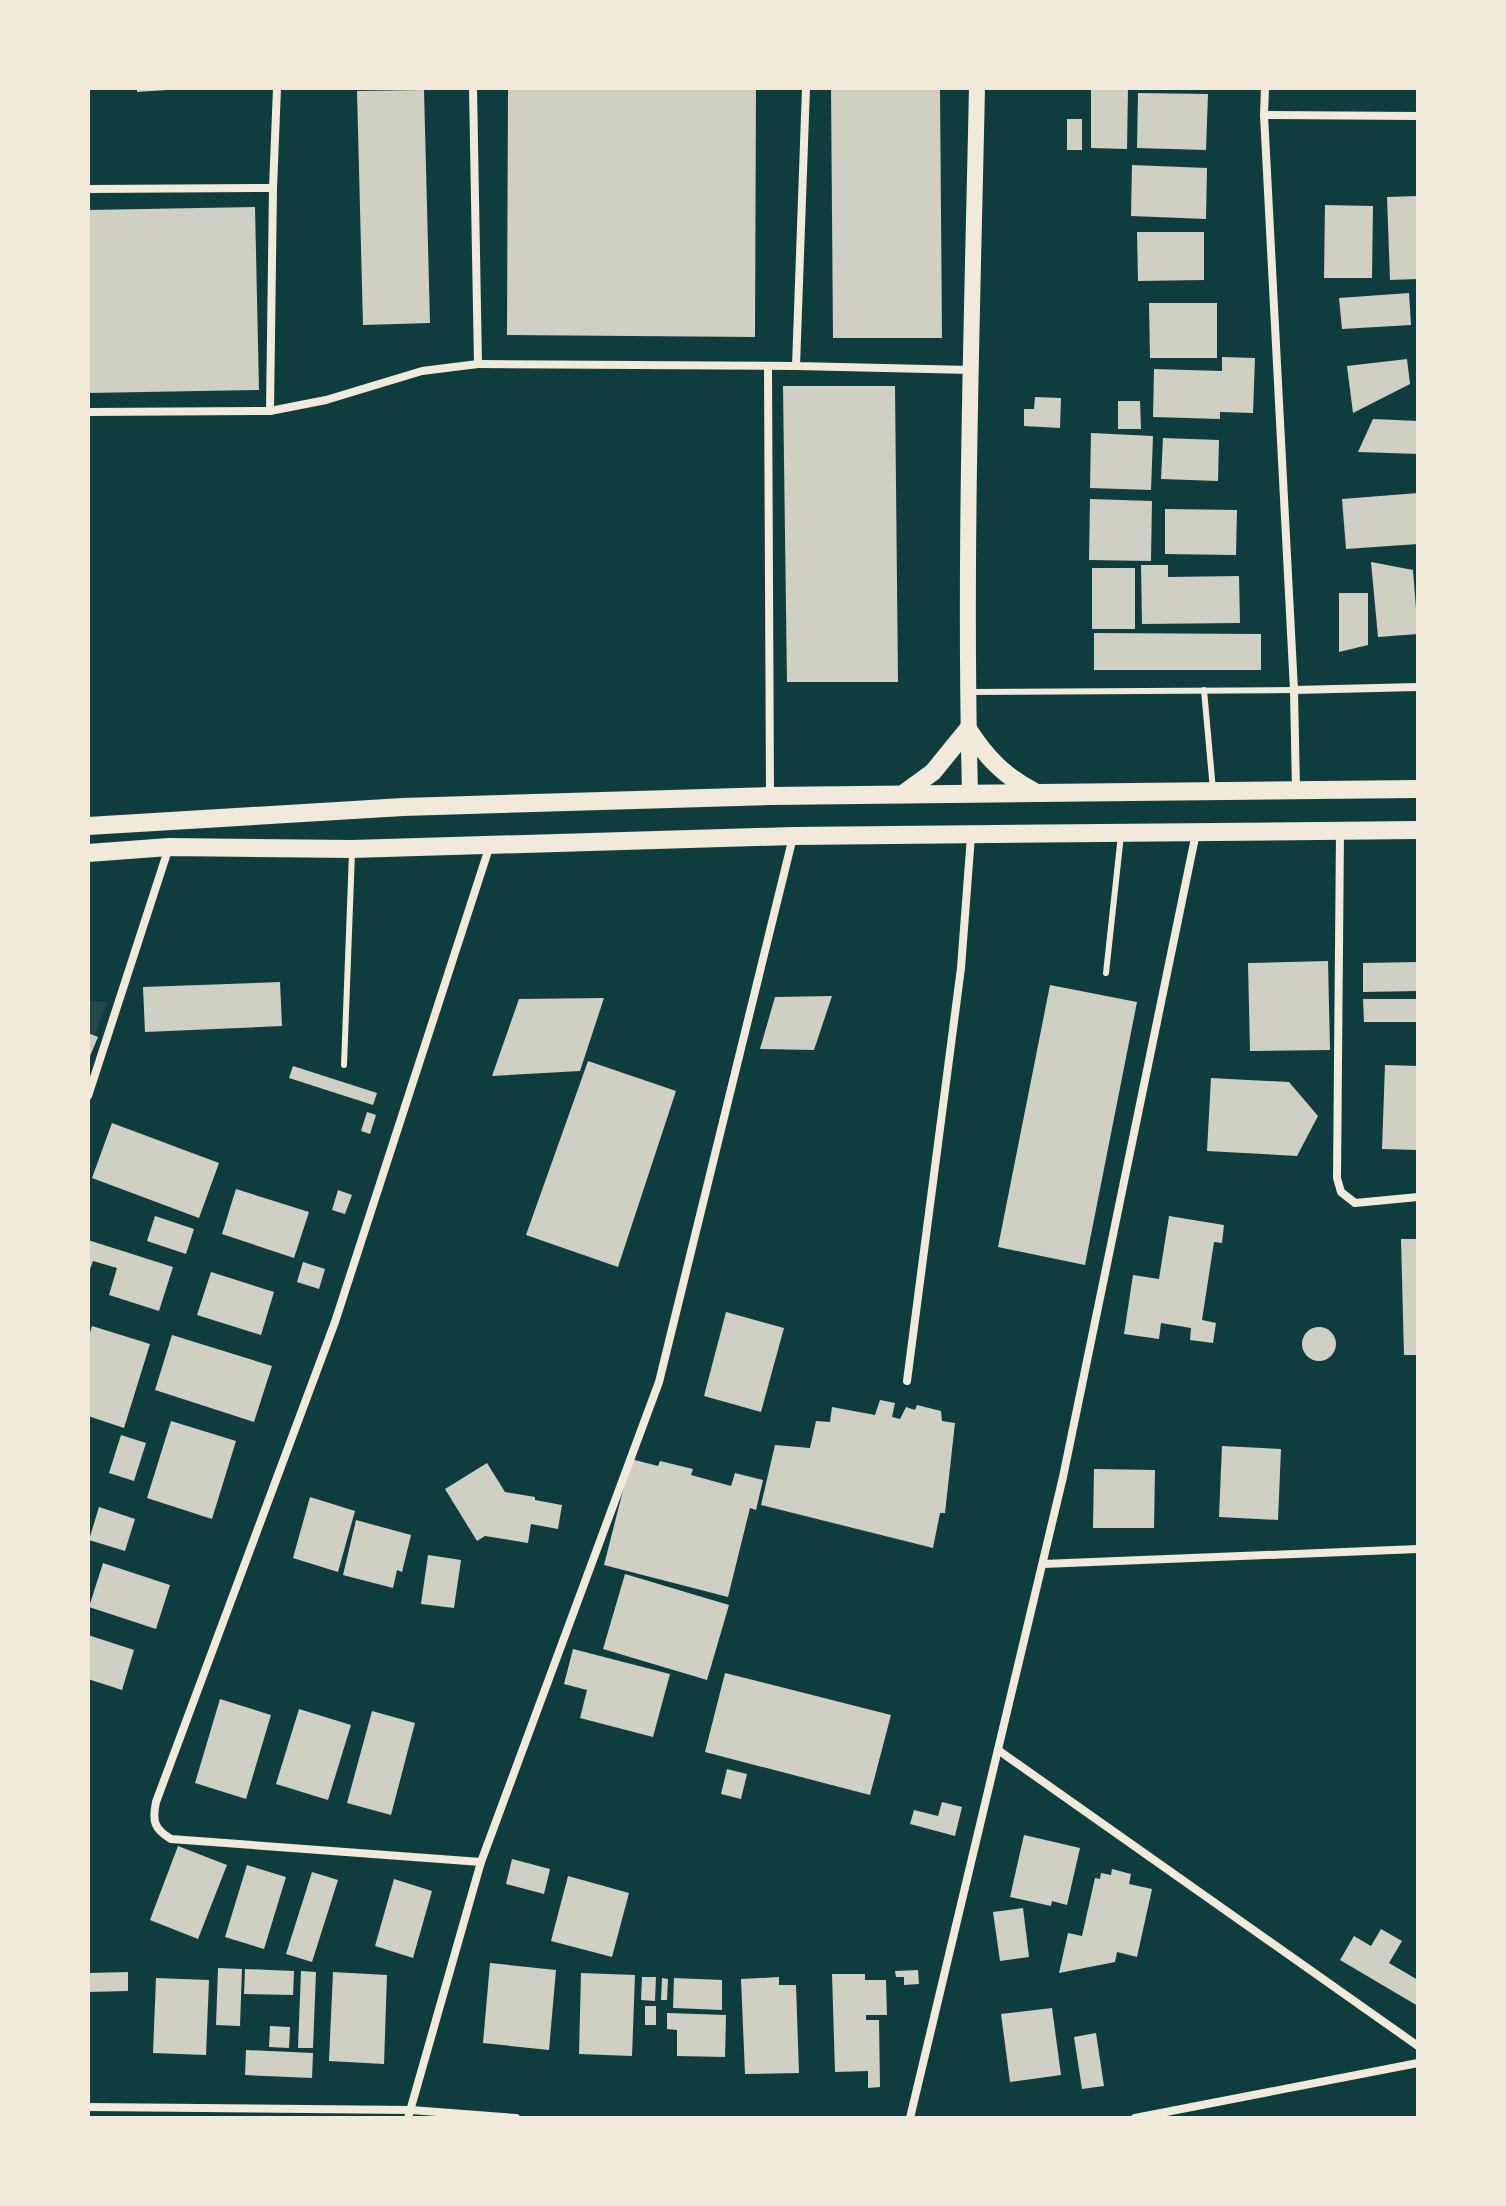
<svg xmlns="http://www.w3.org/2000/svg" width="1506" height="2206" font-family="Figtree,sans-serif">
<rect width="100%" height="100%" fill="#0f3d3e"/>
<!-- green -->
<path fill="#244646" d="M88,1001L107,1002L88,1052Z"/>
<!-- building -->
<g fill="#cfcfc3">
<path d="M137,88H167V90L137,92Z"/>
<path d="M508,88H756L755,337L507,335Z"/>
<path d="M831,88H940L942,338H833Z"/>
<path d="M1091,88H1128L1127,149L1091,148Z"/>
<path d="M424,90L430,323L363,325L357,91Z"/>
<path d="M1138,93L1208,94L1206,150L1137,148Z"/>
<rect x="1067" y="119" width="15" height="31"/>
<path d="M1132,165L1207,168L1206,219L1131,216Z"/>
<path d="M1418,196V279L1390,280L1387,197Z"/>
<path d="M1325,205L1373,206L1372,278H1324Z"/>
<path d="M255,207L259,390L88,393V210Z"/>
<path d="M1137,232H1204V280L1138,281Z"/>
<path d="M1409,293L1411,325L1342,329L1339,298Z"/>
<path d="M1149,303H1217V358H1150Z"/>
<path d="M1222,357L1255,358L1253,413L1220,412V419L1153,417L1154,369L1222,371Z"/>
<path d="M1407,359L1410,384L1353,413L1347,366Z"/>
<path d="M783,386H895L898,682H787Z"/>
<path d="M1035,397L1061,398L1060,428L1024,426V409H1034Z"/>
<path d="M1118,401H1140L1141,429H1118Z"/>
<path d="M1373,419L1418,421V454L1358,452Z"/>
<path d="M1091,433L1153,436L1151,490L1090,488Z"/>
<path d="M1163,438L1219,440L1218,481L1161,479Z"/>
<path d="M1418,493V544L1346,549L1342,499Z"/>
<path d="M1090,499L1152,501L1151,561L1089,560Z"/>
<path d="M1165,509L1237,510L1236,555L1165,554Z"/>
<path d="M1371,562L1413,570L1418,634L1378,637Z"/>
<path d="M1141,565H1168V577L1239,576L1240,623L1142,624Z"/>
<rect x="1092" y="568" width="43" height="61"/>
<path d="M1339,593H1368V645L1339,652Z"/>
<path d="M1094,633L1261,634V670H1094Z"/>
<path d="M1328,961L1330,1050L1250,1051L1248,963Z"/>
<path d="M1418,962V991L1363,992V963Z"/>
<path d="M280,982L282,1026L145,1032L143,987Z"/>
<path d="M1050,985L1137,1002L1085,1265L998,1247Z"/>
<path d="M832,996L814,1050L760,1049L775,997Z"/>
<path d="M604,998L580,1071L492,1076L519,999Z"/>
<path d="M1363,999H1418V1022H1364Z"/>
<path d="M88,1033L98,1037L88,1061Z"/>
<path d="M588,1061L676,1091L618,1267L526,1235Z"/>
<path d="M1385,1065L1418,1066V1150L1382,1149Z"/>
<path d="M293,1066L377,1093L373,1105L289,1078Z"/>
<path d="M1211,1078L1289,1082L1318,1116L1297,1156L1207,1151Z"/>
<path d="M367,1112L376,1115L370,1134L361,1131Z"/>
<path d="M112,1123L219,1163L199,1218L92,1178Z"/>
<path d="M236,1189L309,1212L294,1258L222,1234Z"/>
<path d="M338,1190L352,1195L345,1214L332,1210Z"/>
<path d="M155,1216L194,1229L186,1254L147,1241Z"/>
<path d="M1169,1216L1224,1225L1222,1243L1214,1242L1202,1320L1216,1323L1213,1343L1190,1340L1191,1328L1161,1323L1159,1339L1124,1334L1133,1275L1159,1279Z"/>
<path d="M1401,1239H1418V1355H1404Z"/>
<path d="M88,1240L173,1267L159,1311L109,1295L117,1268L93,1261L88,1275Z"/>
<path d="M303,1262L325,1269L319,1289L297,1282Z"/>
<path d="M211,1272L274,1292L261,1335L197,1315Z"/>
<path d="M726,1312L784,1328L761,1412L704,1396Z"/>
<path d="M92,1326L150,1344L124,1428L88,1416V1340Z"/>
<circle cx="1319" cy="1344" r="17"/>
<path d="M172,1335L272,1366L254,1422L155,1390Z"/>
<path d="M880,1400L895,1403L892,1417L900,1419L906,1407L915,1410L917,1405L941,1411L942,1421L955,1423L945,1513H940L933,1548L761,1505L775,1445L810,1448L816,1421L830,1422L832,1407L875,1415Z"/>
<path d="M171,1421L236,1441L212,1519L147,1498Z"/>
<path d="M121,1435L146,1443L134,1481L109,1473Z"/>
<path d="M1222,1446L1281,1449L1278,1520L1219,1517Z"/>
<path d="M631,1459L658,1466L660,1461L693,1469L691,1475L731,1486L735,1473L763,1480L756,1510L750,1508L728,1597L604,1565Z"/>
<path d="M487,1463L505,1492L535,1497V1500L562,1505L558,1529L531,1524L528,1543L485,1536L477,1541L445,1489Z"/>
<path d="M1094,1469L1155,1470L1154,1528H1093Z"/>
<path d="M310,1497L355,1511L338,1572L293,1558Z"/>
<path d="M99,1507L135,1519L125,1551L89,1540Z"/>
<path d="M356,1520L411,1535L402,1572L397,1570L393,1588L343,1575Z"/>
<path d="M428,1555L461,1560L454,1608L421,1604Z"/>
<path d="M103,1563L170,1585L156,1629L89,1607Z"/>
<path d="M625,1574L729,1605L707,1680L603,1649Z"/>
<path d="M88,1635L134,1650L122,1690L88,1679Z"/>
<path d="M573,1649L670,1674L653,1737L580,1718L587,1690L564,1684Z"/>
<path d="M725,1673L891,1715L870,1795L705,1752Z"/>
<path d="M220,1699L271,1715L246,1799L195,1783Z"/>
<path d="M299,1709L351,1725L328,1800L276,1784Z"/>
<path d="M372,1711L415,1723L391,1815L347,1803Z"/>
<path d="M727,1769L747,1774L741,1799L721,1794Z"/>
<path d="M942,1802L962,1807L955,1836L910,1824L914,1810L938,1816Z"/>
<path d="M1024,1835L1080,1848L1067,1905L1052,1901L1051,1906L1010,1897Z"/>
<path d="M178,1846L227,1865L198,1939L150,1920Z"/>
<path d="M512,1859L550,1869L544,1894L506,1884Z"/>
<path d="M247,1865L286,1877L264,1949L225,1937Z"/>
<path d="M1112,1869L1131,1874L1129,1884L1152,1889L1137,1957L1117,1952L1115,1962L1059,1973L1068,1933L1082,1936L1095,1878L1100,1879L1101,1873L1111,1875Z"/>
<path d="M312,1872L338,1880L312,1962L286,1954Z"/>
<path d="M568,1876L629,1893L612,1957L551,1941Z"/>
<path d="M394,1879L432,1891L413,1958L375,1946Z"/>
<path d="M1023,1908L1029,1957L1000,1961L993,1912Z"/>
<path d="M1381,1929L1402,1941L1389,1963L1418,1980V2006L1340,1960L1354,1936L1371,1946Z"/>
<path d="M490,1963L556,1970L549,2050L483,2043Z"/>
<path d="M218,1968L242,1969L240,2026L216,2025Z"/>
<path d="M245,1969L294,1971L293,1995L244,1994Z"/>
<path d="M918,1970L919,1984L904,1985V1977H896L895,1971Z"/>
<path d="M301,1971L316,1972L313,2048H298Z"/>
<path d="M128,1972V1991L88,1992V1973Z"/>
<path d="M333,1972L387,1975L384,2064L329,2061Z"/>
<path d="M581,1973L635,1975L632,2056L579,2054Z"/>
<path d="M832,1974H865V1980H886L887,2015H866V2020H879L880,2087L868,2088V2071L835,2072Z"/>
<path d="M642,1977H656L655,2001L641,2000Z"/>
<path d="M779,1977V1985H796L799,2073L745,2074L741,1979Z"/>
<path d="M156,1978L209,1980L206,2055L153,2053Z"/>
<path d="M662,1978L668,1979L667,2000H661Z"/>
<path d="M674,1978L722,1980V2010L673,2008Z"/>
<rect x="645" y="2006" width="11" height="19"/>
<path d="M1052,2008L1061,2075L1010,2082L1001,2014Z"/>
<path d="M667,2013L726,2015L725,2057L677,2056V2030L667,2029Z"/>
<path d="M270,2026L290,2027L289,2048L269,2047Z"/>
<path d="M1096,2033L1104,2086L1082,2089L1074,2037Z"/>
<path d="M246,2050L313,2053L312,2078L245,2075Z"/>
</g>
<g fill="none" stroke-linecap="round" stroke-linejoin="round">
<!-- service -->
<g stroke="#f1e9da" stroke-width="6">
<path d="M1204,690L1213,790"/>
<path d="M968,692L1294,690"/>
<path d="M1106,973L1121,835"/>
<path d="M344,1065L352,853"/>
</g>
<!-- minor -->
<g stroke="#f1e9da" stroke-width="8">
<path d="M806,88L796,366L971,370"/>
<path d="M1265,88L1264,115L1294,690L1296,790"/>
<path d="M1264,115L1418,116"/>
<path d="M88,189L273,188"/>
<path d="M478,364L796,366"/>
<path d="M768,366L770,796"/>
<path d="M270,411L273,188L277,88"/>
<path d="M88,412L270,411L326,400L422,371L478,364L473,88"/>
<path d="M1294,690L1418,687"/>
<path d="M1340,832L1337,1178L1341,1192L1355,1203L1418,1197"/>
<path d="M88,1096L169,847"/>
<path d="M907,1381L961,968L971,836"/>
<path d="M1043,1564L1418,1549"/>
<path d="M998,1750L1418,2046"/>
<path d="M481,1862L171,1839C154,1829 152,1821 156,1802L335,1322L490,845"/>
<path d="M88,2107L411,2110L516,2118"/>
<path d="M408,2118L481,1862L659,1382L793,837"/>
<path d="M910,2118L1063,1477L1196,833"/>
<path d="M1135,2118L1418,2063"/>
</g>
<!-- secondary -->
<path stroke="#f1e9da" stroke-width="16" d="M970,793C964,558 972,323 977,88"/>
<!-- primary -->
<g stroke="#f1e9da" stroke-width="18">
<path d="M903,794L933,772L968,729C986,757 1005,777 1035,792"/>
<path d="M88,826L403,807L770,796L1418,789"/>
<path d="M88,853L169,847L352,849L793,836L1418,830"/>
</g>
</g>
<!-- border -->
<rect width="1506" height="2206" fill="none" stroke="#f1e9da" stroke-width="180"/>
</svg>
